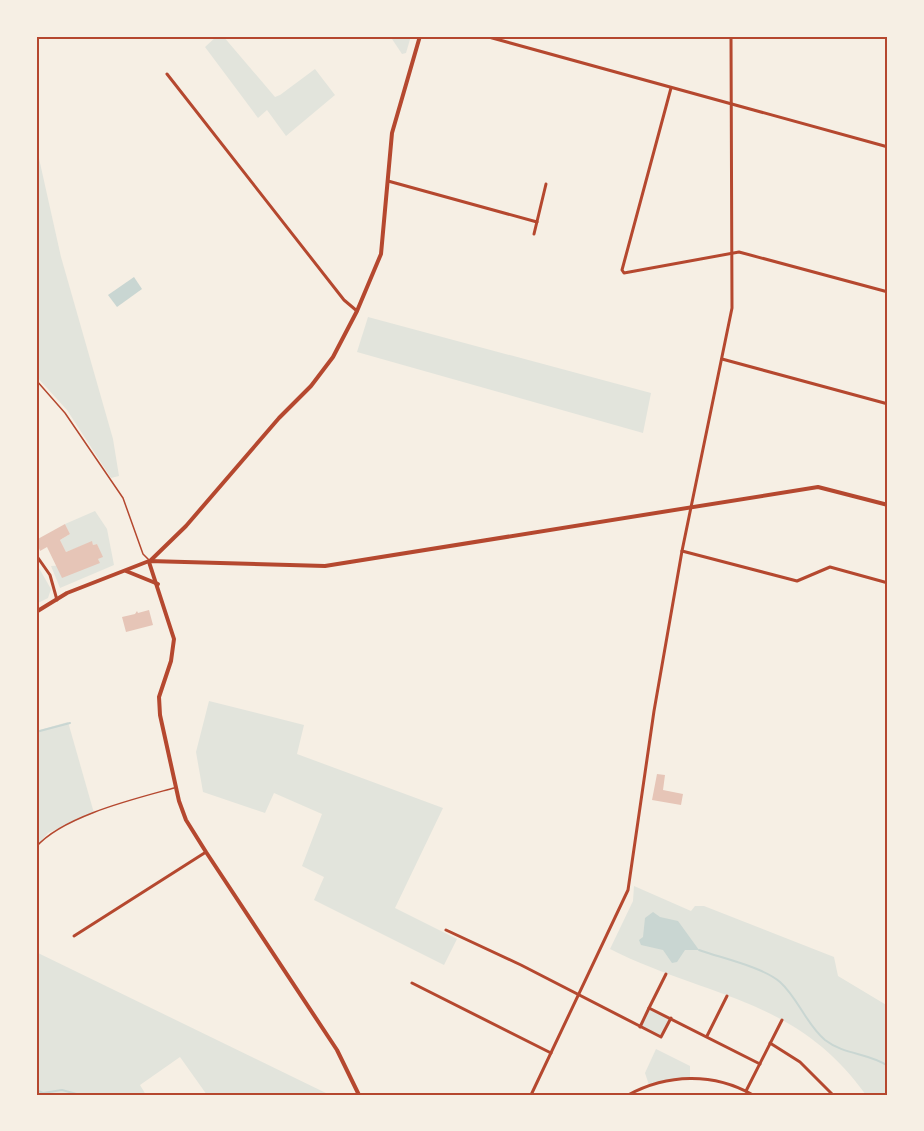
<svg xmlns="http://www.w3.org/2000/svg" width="924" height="1131" font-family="'DM Sans',sans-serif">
<rect width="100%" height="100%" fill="#f6efe4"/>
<!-- green -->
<g fill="#e2e4dc">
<path d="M217,36H223L275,97L280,95L315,69L335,95L286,136L267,110L258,118L205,47Z"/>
<path d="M390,36H411L406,53L402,54Z"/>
<path d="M36,145L61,257L113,439L119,476L111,478L67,410L36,376Z"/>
<path d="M368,317L651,393L643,433L357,352Z"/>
<path d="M95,511L107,529L114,565L60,588L51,566L99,563L98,559L102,557L97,544L93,545L92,542L66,552L60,540L70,534L65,524Z"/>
<path d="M36,563L51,589L48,598L36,604Z"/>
<path d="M209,701L304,725L297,754L443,808L395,908L457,939L444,965L314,900L324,877L302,866L322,814L274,793L265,813L203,792L196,752Z"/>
<path d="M68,722L94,813L48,833L36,847V731Z"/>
<path d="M634,886L691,911L695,906H704L834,957L838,976L888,1006V1095H866C796,997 707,998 610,949L633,901Z"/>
<path d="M36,952L330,1095H207L180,1057L140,1085L146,1095H36Z"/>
<path d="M649,1008L671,1018L661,1037L640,1027Z"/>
<path d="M656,1049L690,1066V1078L649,1085L645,1073Z"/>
</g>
<!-- water -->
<g fill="#c9d6d2">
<path d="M134,277L142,289L117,307L108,295Z"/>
<path d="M653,912L660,917L678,921L699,950H685L677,962L672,963L663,950L641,945L639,940L643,937L645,918Z"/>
</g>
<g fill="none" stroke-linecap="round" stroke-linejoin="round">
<!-- stream -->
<g stroke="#c9d6d2" stroke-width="2">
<path d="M36,732L70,723"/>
<path d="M699,950C721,958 763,967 780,982C798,998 806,1024 825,1040C844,1055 870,1053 888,1066"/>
<path d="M36,1090L43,1093L62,1090L80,1095"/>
</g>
</g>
<!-- building -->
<g fill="#e6c5b7">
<path d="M65,524L70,534L60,540L66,552L92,541L93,545L97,544L103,557L98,559L100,563L62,578L47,547L40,551L36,540Z"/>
<path d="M149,610L153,625L126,632L122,617L135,614L137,611L138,613Z"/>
<path d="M657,774L665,775L663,790L683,794L681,805L652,800Z"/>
</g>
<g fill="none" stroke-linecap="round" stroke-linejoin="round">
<!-- service -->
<g stroke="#b5482f" stroke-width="1.5">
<path d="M36,380L65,413L123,498L143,554L149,560"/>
<path d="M36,847C63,816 134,799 174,788"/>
</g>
<!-- minor -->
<g stroke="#b5482f" stroke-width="3">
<path d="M485,36L888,147"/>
<path d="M167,74L344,300L357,311"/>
<path d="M671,88L622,270L624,273L739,252L888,292"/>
<path d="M388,181L537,222"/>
<path d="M534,234L546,184"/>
<path d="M722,359L888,404"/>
<path d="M682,551L797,581L830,567L888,583"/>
<path d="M36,555L50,575L57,600"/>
<path d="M446,930L521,965L661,1037L671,1018"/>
<path d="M74,936L206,852"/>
<path d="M412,983L551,1053"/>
<path d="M649,1008L666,974"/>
<path d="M640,1027L649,1008L760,1064"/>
<path d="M707,1036L727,996"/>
<path d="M770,1043L800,1062L833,1095"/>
<path d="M746,1091L782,1020"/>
<path d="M531,1095L628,890L654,711L682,551L732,308L731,36"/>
<path d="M628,1095C667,1074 713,1072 753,1095"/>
</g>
<!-- tertiary -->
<g stroke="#b5482f" stroke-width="4">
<path d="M150,561L186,526L279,418L311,386L333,357L357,311L381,254L392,133L420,36"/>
<path d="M149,562L174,639L171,661L159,697L160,715L179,801L186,820L206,852L337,1050L359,1095"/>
<path d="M126,571L158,584"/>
<path d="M36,612L67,593L149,561L325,566L818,487L888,505"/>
</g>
</g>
<!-- border -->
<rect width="924" height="1131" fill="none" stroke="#f6efe4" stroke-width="75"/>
<rect x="38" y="38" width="848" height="1056" fill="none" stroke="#b5482f" stroke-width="2"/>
</svg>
